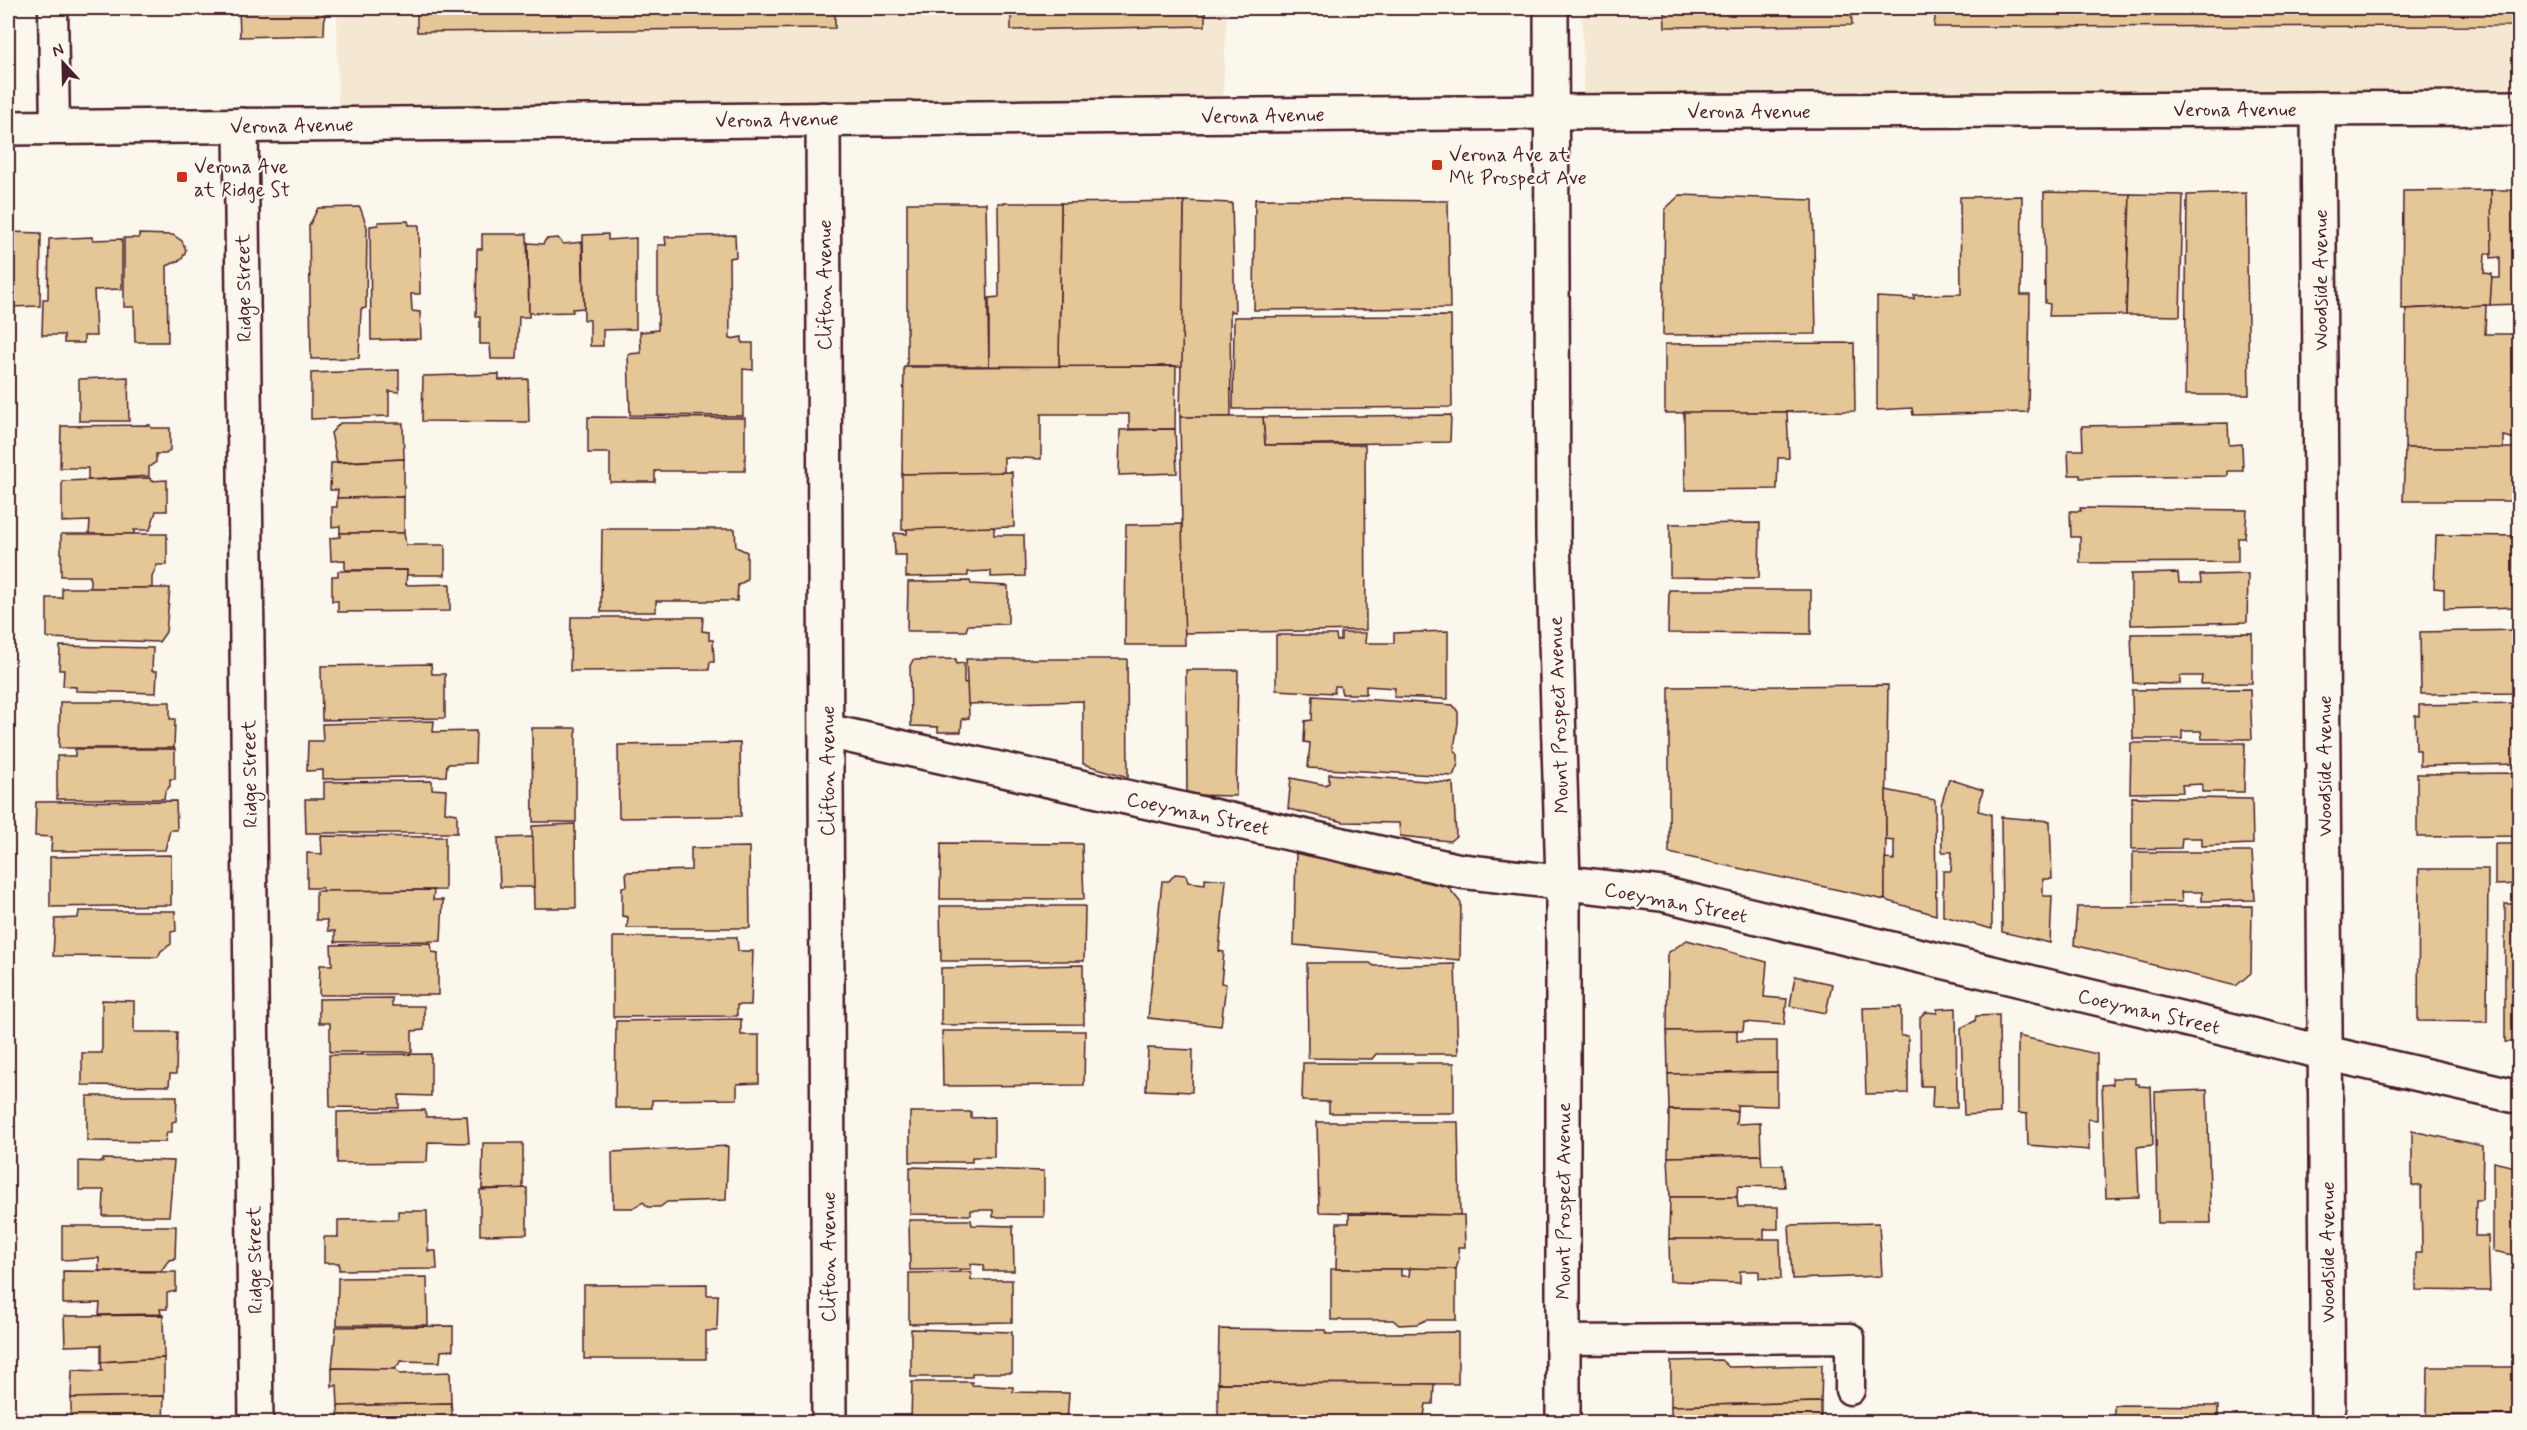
<svg xmlns="http://www.w3.org/2000/svg" width="2527" height="1430" font-family="Mynerve,sans-serif">
<rect width="100%" height="100%" fill="#fbf7ec"/>
<filter id="ink" filterUnits="userSpaceOnUse"><feTurbulence type="fractalNoise" baseFrequency=".0167" numOctaves="2"/><feDisplacementMap in="SourceGraphic" scale="12" xChannelSelector="R" yChannelSelector="G"/><feConvolveMatrix kernelMatrix="1 2 1 2 8 2 1 2 1" color-interpolation-filters="sRGB"/></filter>
<g filter="url(#ink)">
<!-- built -->
<g fill="#f4e8d2">
<path d="M337,8H1227L1222,116L338,125Z"/>
<path d="M1582,8H2519V102L1584,121Z"/>
</g>
<!-- building -->
<g fill="#e4c697" stroke="#4a1f2b" stroke-width="1.5">
<path d="M239,8H325L324,35L240,37Z"/>
<path d="M417,8H835V28L417,32Z"/>
<path d="M1011,8H1205V26L1011,30Z"/>
<path d="M1664,8H1851L1852,25L1665,27Z"/>
<path d="M1936,8H2520L2519,26L1934,27Z"/>
<path d="M2491,190H2520V304L2490,305L2491,278H2500V257L2491,258Z"/>
<path d="M2491,190L2492,254H2485L2484,273L2492,274L2490,305L2402,309L2403,191Z"/>
<path d="M2044,192L2130,194L2126,315L2049,316L2050,304L2045,303Z"/>
<path d="M2246,193L2249,395H2185L2187,195Z"/>
<path d="M2130,194L2183,195L2180,316L2126,315Z"/>
<path d="M1680,195L1813,200L1816,334L1663,335L1665,209Z"/>
<path d="M2022,196L2021,295H2030L2028,412L1913,415L1912,408L1877,410V297L1914,299V295L1961,294L1960,197Z"/>
<path d="M1255,199L1448,201L1450,308L1254,310Z"/>
<path d="M1184,201L1232,203L1235,312L1230,311L1231,417H1180Z"/>
<path d="M1184,201L1182,366L1059,367L1061,203Z"/>
<path d="M907,203H986L989,366H907Z"/>
<path d="M998,203H1061L1059,367L989,366V298L999,297Z"/>
<path d="M360,207L367,227L366,308L361,309L359,358L311,359L309,226L318,208Z"/>
<path d="M408,221L409,225H419L420,294H411L412,311L420,312L421,339L371,340L370,226L378,225V222Z"/>
<path d="M8,232L41,233L40,306L8,307Z"/>
<path d="M139,234L173,235L182,241L186,250L182,259L167,266L168,342H135L134,307H124V238H139Z"/>
<path d="M482,234H527L529,317H519L517,359H491L490,344H480V317H476L477,249H482Z"/>
<path d="M608,234V240L636,238V329L603,330V346H590V320H584L583,235Z"/>
<path d="M735,235L736,257L729,258L730,339L742,337V343H753V370L743,369V416L630,415L628,354L641,353L640,332L658,330V245H666L665,237Z"/>
<path d="M92,237L93,240L122,239V289L94,290L96,336H84V343H64V335H42L43,299H48L49,239Z"/>
<path d="M558,238L563,244L582,242L584,308L572,309L573,312L529,313L528,243L543,244L546,239Z"/>
<path d="M2486,305L2485,334H2520V440L2503,436V449L2405,448L2406,309Z"/>
<path d="M1451,316L1452,407L1233,409L1234,317Z"/>
<path d="M1854,343L1855,411L1665,413V344Z"/>
<path d="M1176,366L1175,429H1129V414H1041V459L1004,457V473L902,474L904,367Z"/>
<path d="M399,370V392L389,391V416L311,419V373Z"/>
<path d="M499,374V380L528,379L529,422L422,421L423,376Z"/>
<path d="M128,377L129,421H79V379Z"/>
<path d="M1684,412H1787L1789,458H1778L1777,489L1685,490Z"/>
<path d="M1451,415L1450,442L1265,445L1263,417Z"/>
<path d="M588,417L745,418V471H655V482H610V453H588Z"/>
<path d="M1180,417H1263L1265,445H1365L1366,630L1184,633Z"/>
<path d="M340,423H403L404,459L337,462L331,433Z"/>
<path d="M2228,423L2229,445L2242,444L2243,471H2228V476L2080,478V475H2069L2068,450H2083L2082,426Z"/>
<path d="M150,425L151,428H170V450L166,454H156V462L149,467V476L88,480V468H60L61,426Z"/>
<path d="M1175,429L1177,473L1119,475L1120,430Z"/>
<path d="M2405,448H2520V501H2403Z"/>
<path d="M404,459V497L337,498L338,490H330L331,463Z"/>
<path d="M1012,472L1014,527L902,530V474Z"/>
<path d="M150,478L151,481L167,480V511H156L150,530H134V534H89L90,521L62,522V481Z"/>
<path d="M404,497V533H340V526L332,527V507H337V498Z"/>
<path d="M2080,508L2247,510L2245,538H2238V562L2080,563V537H2071L2070,511H2081Z"/>
<path d="M1760,523L1759,578L1670,577V524Z"/>
<path d="M1182,524L1185,645H1125L1126,525Z"/>
<path d="M994,527V535H1024L1025,576L991,577V571L968,572V576L906,577V555H895L894,533L907,534V529Z"/>
<path d="M602,529H735L736,547L747,552V580L738,585L737,601H656V612H601Z"/>
<path d="M340,533H404L406,545H445V575H406L407,570H345V560L331,561L330,538L340,537Z"/>
<path d="M61,534H167V565H157L152,577V588H90V576H61Z"/>
<path d="M2436,535L2520,536V607L2444,609V589L2434,588Z"/>
<path d="M407,570L406,585L450,584V611L338,612V601H332V576H338V571Z"/>
<path d="M2178,573L2179,583H2201L2200,575L2248,574L2247,622L2131,625V574Z"/>
<path d="M970,581L971,584L1008,586V624L968,625L966,631H907L908,582Z"/>
<path d="M62,588H170L166,632L159,642L47,638V598H62Z"/>
<path d="M1669,590H1811V634L1668,633Z"/>
<path d="M571,617H703L702,631L709,632V640H713L714,662H710L709,670L570,671Z"/>
<path d="M2520,630V693L2421,694L2420,632Z"/>
<path d="M1448,631V699L1394,697L1395,688L1366,686V694H1342L1340,686H1335L1334,693L1276,690V635H1336L1337,641L1341,640V633H1366L1365,643H1394V633Z"/>
<path d="M2252,633V683L2201,684L2202,676H2180V684L2133,683L2131,634Z"/>
<path d="M60,646L153,648L152,671H157L156,693L76,691V687L63,686L64,670H59Z"/>
<path d="M956,659V664L964,663V683L968,682L969,718L962,719L961,732H938V727L911,726L910,666L913,660Z"/>
<path d="M966,659H1127L1128,777L1083,764V701L968,704Z"/>
<path d="M431,664L432,674H445V718L322,720L321,666Z"/>
<path d="M1186,670H1238L1236,796L1187,795Z"/>
<path d="M1888,685L1885,900L1669,853V687Z"/>
<path d="M2250,689L2252,739H2202L2201,731H2182V739H2133L2132,690Z"/>
<path d="M1313,696L1453,705L1458,712V723L1454,749L1458,754V764L1453,776L1308,768L1310,743L1304,742L1305,721L1312,720Z"/>
<path d="M60,702H170V719H175L174,748H59Z"/>
<path d="M2520,703V764L2420,766V750H2416L2415,715L2419,716V705Z"/>
<path d="M434,721L433,732L476,731L475,763L447,764L446,776L323,779V770L307,771L308,741H323L322,724Z"/>
<path d="M532,728H576V822H533Z"/>
<path d="M740,743L741,816L619,818L618,745Z"/>
<path d="M2131,743H2245L2244,792H2202V784L2182,785L2183,792L2130,793Z"/>
<path d="M75,749H175V779H170V786L165,792L164,799H57V756H75Z"/>
<path d="M2520,773V836L2417,837V774Z"/>
<path d="M1329,774L1453,783L1456,836L1450,841L1400,836L1399,823L1344,822L1288,809L1291,778L1325,785L1329,783Z"/>
<path d="M1949,779L1983,790L1978,811L1991,814L1992,929L1943,916V871H1951L1952,852H1942L1941,805Z"/>
<path d="M432,781V789L446,790L445,812L457,814V833H306L305,799H324V782Z"/>
<path d="M1886,790L1935,800L1936,915L1885,900V859L1894,860V841L1886,840Z"/>
<path d="M2132,797L2252,799L2253,844L2202,846V838H2182L2181,848L2132,849Z"/>
<path d="M176,801L177,830H170L165,850L51,851L52,837L35,836L36,802Z"/>
<path d="M2001,817L2050,821L2052,879H2043V896H2052L2050,943L2002,932Z"/>
<path d="M575,824L576,908H534L532,826Z"/>
<path d="M321,836L445,837V890L323,891L322,888H307V853L322,854Z"/>
<path d="M533,837L534,887H500L498,838Z"/>
<path d="M941,843L1082,844L1084,899H940Z"/>
<path d="M2495,844H2520V884L2495,885Z"/>
<path d="M749,847L750,928H627L628,917L622,916V887L627,886L626,872L691,870V848Z"/>
<path d="M1296,851L1448,887L1461,903L1460,960L1294,945Z"/>
<path d="M2133,852H2252L2255,900L2202,901V892H2181L2182,902H2133Z"/>
<path d="M171,855V905L50,907V857Z"/>
<path d="M2419,869H2488L2487,1022L2418,1021Z"/>
<path d="M1175,874L1186,875L1188,882L1205,884V878L1226,880L1219,951L1224,952L1221,983L1226,984L1221,1026L1148,1018L1162,881H1169Z"/>
<path d="M434,890L433,900H443L441,941L335,942V931H328L327,920H316V891Z"/>
<rect x="2505" y="904" width="15" height="138"/>
<path d="M940,906H1085L1084,961H941Z"/>
<path d="M2252,906L2251,973L2236,986L2074,945L2077,907Z"/>
<path d="M79,911H175L176,931L171,932V944L161,951L158,957L53,956L55,919L78,918Z"/>
<path d="M613,937H737L738,951H753L751,1005H737V1016L613,1017Z"/>
<path d="M1687,940L1767,962L1764,997L1787,999L1784,1025L1744,1022L1743,1031H1667L1668,953Z"/>
<path d="M431,943L432,952L438,953V995H319L320,965H332L331,945Z"/>
<path d="M1307,963H1370L1374,966L1455,964L1458,1054H1376L1372,1059L1308,1058Z"/>
<path d="M1083,965L1084,1024L941,1025V968Z"/>
<path d="M1795,976L1832,984L1826,1013L1790,1006Z"/>
<path d="M392,998V1006H424V1030L412,1031V1052H330V1023H319V999Z"/>
<path d="M102,1000L134,1001V1032H177L176,1074H170L169,1086L82,1085V1053H102Z"/>
<path d="M1901,1007V1036H1908V1093L1866,1094L1863,1008Z"/>
<path d="M1956,1008L1957,1108H1932L1933,1086H1921L1920,1017L1926,1012L1937,1013V1009Z"/>
<path d="M1999,1015L2000,1113L1964,1115L1961,1028L1975,1021L1976,1016Z"/>
<path d="M741,1019V1035H759V1083L737,1084V1099L652,1100V1108H615L616,1021Z"/>
<path d="M1737,1030V1041H1777V1072L1668,1074L1667,1031Z"/>
<path d="M942,1031H1085L1084,1085L943,1086Z"/>
<path d="M2018,1036L2097,1054V1120L2088,1119L2089,1150L2028,1145L2027,1114L2018,1113Z"/>
<path d="M1148,1048L1193,1050L1192,1092L1146,1090Z"/>
<path d="M431,1054V1096L399,1095V1108L330,1107L329,1055Z"/>
<path d="M1303,1063H1454V1113H1329V1102L1302,1101Z"/>
<path d="M1777,1072V1106L1737,1105V1111L1669,1110L1668,1074Z"/>
<path d="M2112,1078H2135V1084H2139V1086L2151,1087L2153,1145L2137,1147L2139,1197L2106,1198L2102,1085L2113,1084Z"/>
<path d="M2207,1090L2211,1223H2158L2155,1092Z"/>
<path d="M87,1096H177L176,1121L172,1122V1132H167L165,1142L87,1141Z"/>
<path d="M425,1110L426,1117L467,1116L469,1143L428,1142L427,1162L337,1163V1112Z"/>
<path d="M1669,1110L1737,1111L1736,1124L1760,1123L1761,1155L1668,1157Z"/>
<path d="M910,1112H971V1118L994,1117V1157H972V1162H910Z"/>
<path d="M1317,1122H1458L1460,1215L1319,1212Z"/>
<path d="M2412,1131L2483,1146L2482,1200H2476L2475,1236H2488L2490,1291L2416,1290V1253H2422L2421,1186H2412Z"/>
<path d="M483,1143H523V1189H482Z"/>
<path d="M728,1146L726,1200L667,1202L660,1207H648L643,1202L633,1208H613L612,1152Z"/>
<path d="M1761,1155L1762,1165H1783L1785,1187L1738,1186L1737,1197H1670L1668,1157Z"/>
<path d="M103,1159L174,1161L169,1216H103L104,1190H79V1161L103,1162Z"/>
<path d="M2493,1162L2520,1168L2518,1256L2493,1251Z"/>
<path d="M910,1167L1044,1171V1217H993V1210H971V1215L910,1214Z"/>
<path d="M527,1188V1234L480,1235V1190Z"/>
<path d="M1670,1197H1737L1738,1207H1778V1229H1764V1240L1669,1239Z"/>
<path d="M398,1211H427L428,1251H436L437,1269L339,1270V1263H324V1237H338V1220L398,1219Z"/>
<path d="M1349,1214L1464,1215L1465,1247H1458L1459,1259L1456,1269H1336L1337,1223H1349Z"/>
<path d="M909,1220H971L972,1225L1013,1226L1014,1271H984V1265L971,1264V1269L910,1270Z"/>
<path d="M1879,1223L1882,1276L1792,1279L1789,1225Z"/>
<path d="M62,1226H176L175,1259L169,1260L161,1271H99V1258L62,1260Z"/>
<path d="M1669,1239H1780L1781,1279L1759,1278V1271H1740V1283L1670,1281Z"/>
<path d="M1410,1268L1456,1269V1320H1426L1417,1324L1399,1325L1393,1320H1331V1269H1401V1276H1409Z"/>
<path d="M63,1271L176,1272V1291L167,1293V1309H160L161,1314L99,1315L100,1303L63,1304Z"/>
<path d="M971,1272V1280H1012V1322L909,1324V1273Z"/>
<path d="M427,1277L428,1325H337L338,1278Z"/>
<path d="M707,1284V1295H718L717,1331H706V1359H584V1285Z"/>
<path d="M163,1315L164,1358L101,1362V1345L65,1346L64,1316Z"/>
<path d="M453,1326V1350L441,1351L440,1362L401,1361L395,1369L332,1368L336,1327Z"/>
<path d="M911,1329L1012,1332V1373H972V1377H911Z"/>
<path d="M1219,1329L1326,1330V1334L1458,1332V1384L1218,1383Z"/>
<path d="M164,1358V1396L71,1398L72,1370L102,1371L101,1362Z"/>
<path d="M1721,1360L1729,1367L1822,1365L1821,1402L1671,1406V1361Z"/>
<path d="M2428,1367H2513V1378H2520V1415L2427,1416Z"/>
<path d="M332,1368L395,1369L400,1374L450,1372L451,1403L338,1406L337,1385L332,1387Z"/>
<path d="M912,1382H972V1385L1013,1387V1392L1069,1393L1067,1422H911Z"/>
<path d="M1218,1383L1434,1384L1433,1404H1426L1423,1422H1218Z"/>
<path d="M164,1396L163,1422H71V1398Z"/>
<path d="M1821,1402V1422H1671V1406Z"/>
<path d="M451,1403L453,1422H330V1418H338V1406Z"/>
<path d="M2114,1405L2218,1406V1422H2114Z"/>
</g>
<g fill="none" stroke-linecap="round" stroke-linejoin="round">
<defs>
<g id="service">
<path d="M53,8L55,127"/>
<path d="M1563,1340L1850,1338V1390"/>
</g>
<g id="minor">
<path d="M2318,109L2328,1422"/>
<path d="M241,125L256,1422"/>
<path d="M827,731L1461,871L1662,894L2326,1053L2520,1097"/>
</g>
<g id="tertiary">
<path d="M823,119L829,1422"/>
<path d="M8,128L1551,112L2520,108"/>
</g>
<path id="secondary" d="M1551,8L1553,536L1563,882V1422"/>
</defs>
<!-- service casing -->
<use href="#service" stroke="#4a1f2b" stroke-width="33"/>
<!-- minor casing -->
<use href="#minor" stroke="#4a1f2b" stroke-width="38"/>
<!-- tertiary casing -->
<use href="#tertiary" stroke="#4a1f2b" stroke-width="38"/>
<!-- secondary casing -->
<use href="#secondary" stroke="#4a1f2b" stroke-width="38"/>
<!-- service -->
<use href="#service" stroke="#fbf7ec" stroke-width="28"/>
<!-- minor -->
<use href="#minor" stroke="#fbf7ec" stroke-width="33"/>
<!-- tertiary -->
<use href="#tertiary" stroke="#fbf7ec" stroke-width="33"/>
<!-- secondary -->
<use href="#secondary" stroke="#fbf7ec" stroke-width="33"/>
</g>
</g>
<!-- markers -->
<g fill="#c8321e" stroke="#fbf7ec" stroke-width="2">
<rect x="1431" y="159" width="12" height="12" rx="3"/>
<rect x="176" y="171" width="12" height="12" rx="3"/>
</g>
<g text-anchor="middle" stroke-width="4.5" stroke-linejoin="round" paint-order="stroke">
<!-- street labels -->
<g font-size="20" fill="#4a1f2b" stroke="#fbf7ec">
<text x="2235" y="116">Verona Avenue</text>
<text x="1749" y="118">Verona Avenue</text>
<text transform="translate(1263 115) rotate(-1)" y="7">Verona Avenue</text>
<text transform="translate(777 119) rotate(-1)" y="7">Verona Avenue</text>
<text transform="translate(292 125) rotate(-1)" y="7">Verona Avenue</text>
<text transform="translate(2320 280) rotate(-90)" y="7">Woodside Avenue</text>
<text transform="translate(824 285) rotate(-90)" y="7">Clifton Avenue</text>
<text transform="translate(243 288) rotate(-91)" y="7">Ridge Street</text>
<text transform="translate(1558 715) rotate(-92)" y="7">Mount Prospect Avenue</text>
<text transform="translate(2324 766) rotate(-90)" y="7">Woodside Avenue</text>
<text transform="translate(827 771) rotate(-90)" y="7">Clifton Avenue</text>
<text transform="translate(249 774) rotate(-91)" y="7">Ridge Street</text>
<text transform="translate(1198 813) rotate(12)" y="7">Coeyman Street</text>
<text transform="translate(1676 902) rotate(11)" y="7">Coeyman Street</text>
<text transform="translate(2149 1011) rotate(13)" y="7">Coeyman Street</text>
<text transform="translate(1563 1201) rotate(-90)" y="7">Mount Prospect Avenue</text>
<text transform="translate(2327 1252) rotate(-90)" y="7">Woodside Avenue</text>
<text transform="translate(828 1257) rotate(-90)" y="7">Clifton Avenue</text>
<text transform="translate(254 1260) rotate(-91)" y="7">Ridge Street</text>
</g>
<!-- poi labels -->
<g font-size="20" fill="#4a1f2b" stroke="#fbf7ec" text-anchor="start">
<text x="1449" y="161">Verona Ave at<tspan x="1449" dy="23">Mt Prospect Ave</tspan></text>
<text x="194" y="173">Verona Ave<tspan x="194" dy="23">at Ridge St</tspan></text>
</g>
</g>
<!-- margin -->
<rect width="2527" height="1430" fill="none" stroke="#fbf7ec" stroke-width="30"/>
<rect x="15" y="15" width="2497" height="1400" fill="none" stroke="#4a1f2b" stroke-width="2" filter="url(#ink)"/>
<!-- north arrow -->
<g transform="translate(63 63) rotate(338)" stroke="#fbf7ec" stroke-width="4.5" paint-order="stroke">
<path d="M0-4.5L10 22L0 15L-10 22Z" fill="#4a1f2b"/>
<text y="-9" font-size="16" font-weight="bold" text-anchor="middle" fill="#4a1f2b">N</text>
</g>
</svg>
